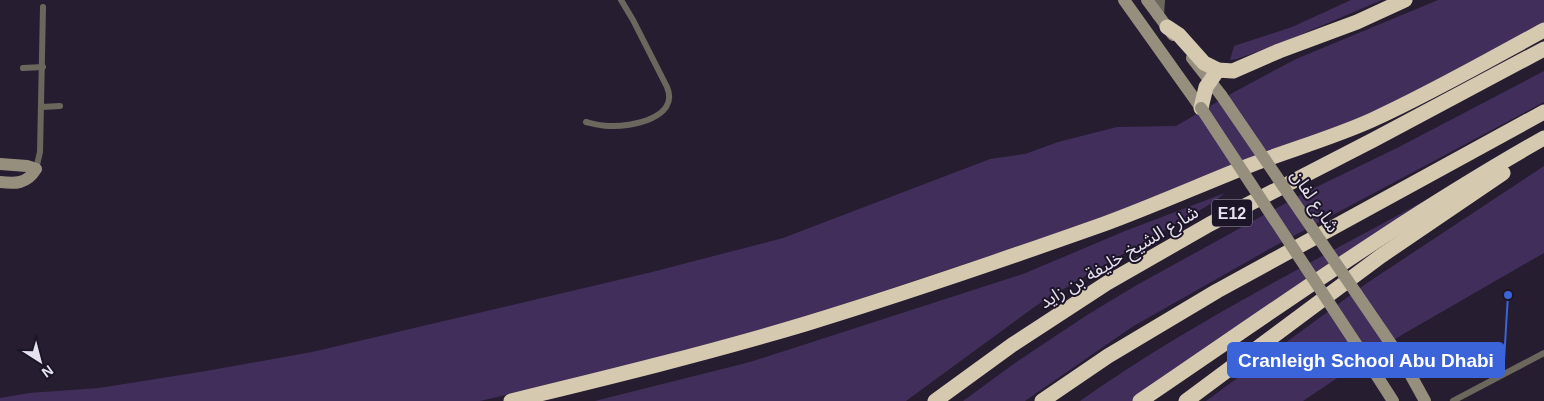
<svg xmlns="http://www.w3.org/2000/svg" width="1544" height="401" font-family="Arial,'Noto Sans Arabic',sans-serif">
<rect width="100%" height="100%" fill="#261d31"/>
<!-- green -->
<g fill="#412e5a">
<path d="M1351,0H1382L1281,43L1237,59L1230,60L1234,46L1292,27Z"/>
<path d="M1438,0H1544V25L1385,107L1185,191L808,316L645,362L480,401H0V398L29,393L99,388L206,371L312,352L652,272L783,238L990,159L1025,154L1058,142L1117,127L1176,126L1236,91L1296,59Z"/>
<path d="M1544,71V102L1273,247L1132,327L1025,401H963L1015,363L1087,315L1135,286L1304,193L1397,148Z"/>
<path d="M1544,166V253L1400,336L1303,401H1206L1367,283Z"/>
<path d="M1225,193L1212,203L1092,272L1037,305L906,401H595L750,362L1023,274L1125,231Z"/>
<path d="M1438,193L1132,401H1080C1193,321 1318,260 1438,193Z"/>
</g>
<g fill="none" stroke-linecap="round" stroke-linejoin="round">
<!-- lane -->
<g stroke="#6c675d" stroke-width="6">
<path d="M23,68L43,67"/>
<path d="M42,107L60,106"/>
<path d="M586,122C594,124 601,126 609,126C631,127 680,118 667,87L633,20L621,0"/>
<path d="M36,169L40,152L43,7"/>
<path d="M1453,401L1544,353"/>
</g>
<!-- street -->
<path stroke="#6c675d" stroke-width="12" d="M1158,15L1159,0"/>
<!-- secondary -->
<g stroke="#968f7e" stroke-width="12">
<path d="M1124,0L1201,108"/>
<path d="M1147,0L1173,35"/>
<path d="M1192,58L1221,95"/>
<path d="M0,164L27,166L36,169C27,184 15,184 0,182"/>
<path d="M1393,347L1404,363L1425,401"/>
<path d="M1368,362L1393,401"/>
</g>
<!-- highway -->
<g stroke="#d5c9af" stroke-width="15">
<path d="M1167,27L1179,35L1204,63L1218,70L1233,71L1279,51L1357,22L1405,0"/>
<path d="M1201,108L1206,87L1218,70"/>
<path d="M511,401C610,377 708,353 805,324C906,293 1005,259 1104,224C1153,206 1200,185 1248,166C1289,150 1332,138 1372,120C1431,93 1487,61 1544,30"/>
<path d="M935,401L1012,345L1107,283L1210,224L1375,139L1544,49"/>
<path d="M1042,401L1108,356L1217,291L1544,112"/>
<path d="M1140,401C1273,311 1404,217 1544,138"/>
<path d="M1186,401L1381,256L1503,173"/>
</g>
<!-- secondary-bridge -->
<g stroke="#968f7e" stroke-width="12">
<path d="M1221,95L1393,347"/>
<path d="M1201,108L1368,362"/>
</g>
</g>
<g text-anchor="middle" stroke-width="4" stroke-linejoin="round" paint-order="stroke">
<!-- shield labels -->
<rect fill="#1c1427" stroke="#a9a4b2" stroke-width="1" x="1212" y="199.5" width="40" height="27" rx="4"/>
<g font-size="16" font-weight="bold" fill="#e6e1ee">
<text x="1232" y="219">E12</text>
</g>
<!-- street labels -->
<g font-size="18" fill="#e6e1ee" stroke="#1c1427">
<text transform="translate(1315 201) rotate(56)" y="6">شارع لفان</text>
<text transform="translate(1119 257) rotate(-31)" y="6">شارع الشيخ خليفة بن زايد</text>
</g>
</g>
<!-- callouts -->
<path fill="none" stroke="#3b64db" stroke-width="2" d="M1508 295L1504 360"/>
<circle fill="#3b64db" stroke="#1c1427" stroke-width="2" cx="1508" cy="295" r="5"/>
<rect fill="#3b64db" stroke="#3b64db" stroke-width="2" x="1228" y="343" width="276" height="34" rx="5"/>
<g font-size="19" text-anchor="middle" font-weight="bold" fill="#fff">
<text x="1366" y="367">Cranleigh School Abu Dhabi</text>
</g>
<!-- north arrow -->
<g transform="translate(40 361) rotate(144)" stroke="#1c1427" stroke-width="4" paint-order="stroke">
<path d="M0-4L9 19L0 12L-9 19Z" fill="#e6e1ee"/>
<text y="-8" font-size="14" font-weight="bold" text-anchor="middle" fill="#e6e1ee">N</text>
</g>
</svg>
